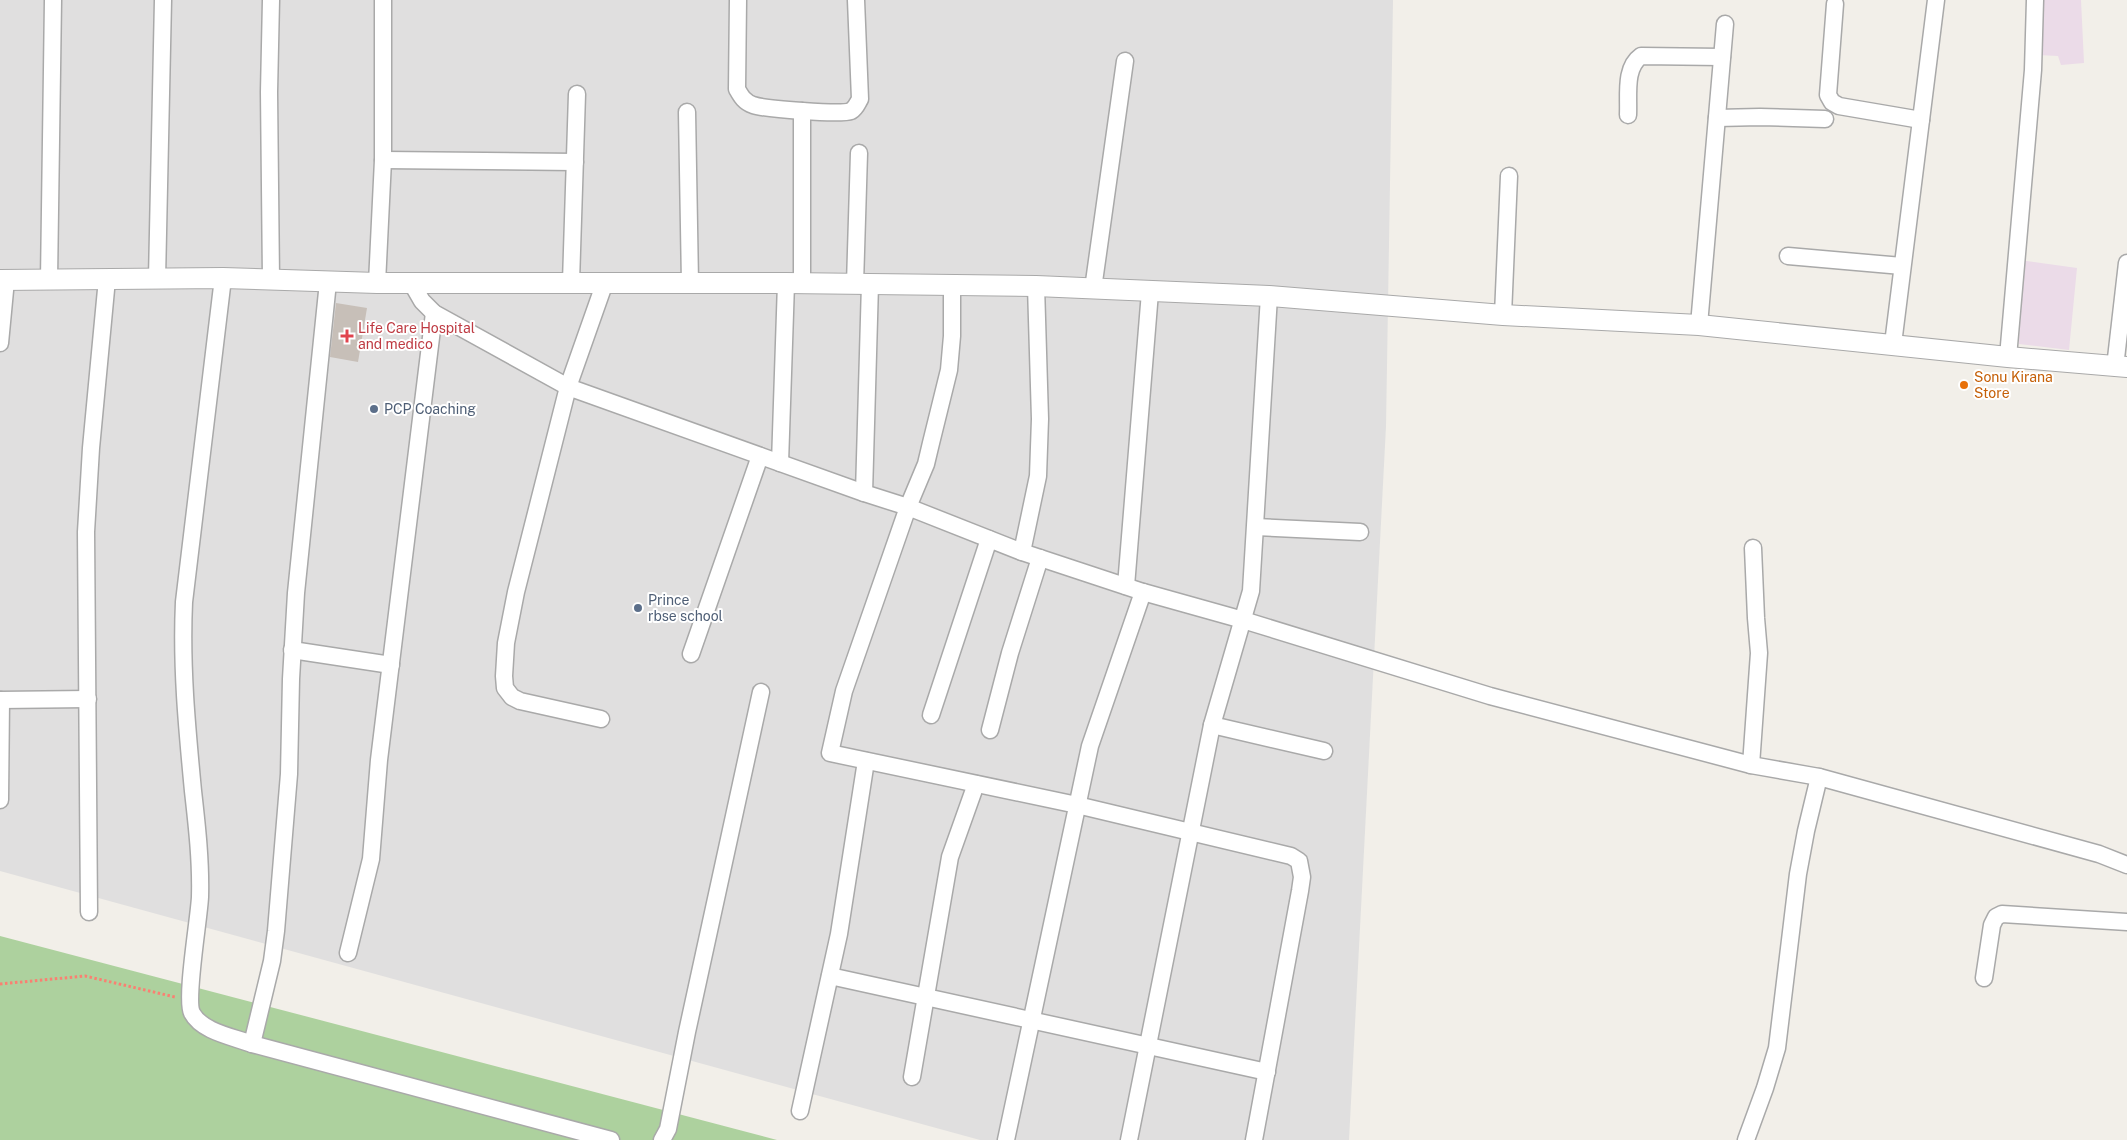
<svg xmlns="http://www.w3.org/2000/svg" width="2127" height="1140" font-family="'Public Sans',sans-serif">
<rect width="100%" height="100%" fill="#f2efe9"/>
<!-- residential -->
<path fill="#e0dfdf" d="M0,0H1393L1386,426L1349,1140H980L0,871Z"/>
<!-- industrial -->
<g fill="#ebdbe8">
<path d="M2039,0H2081L2084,63L2061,65L2058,56L2038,55Z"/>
<path d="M2019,260L2077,268L2069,350L2019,344L2020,307Z"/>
</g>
<!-- forest -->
<path fill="#add19e" d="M0,936L777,1140H0Z"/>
<!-- building -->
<path fill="#c7bfb8" d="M336,303L367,308L358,362L330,357Z"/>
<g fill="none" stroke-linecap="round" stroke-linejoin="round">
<defs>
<g id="minor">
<path d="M271,0L269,92L271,280"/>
<path d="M738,0L737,89C741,96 744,102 753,105C764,109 841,115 851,111C856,108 857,104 860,99L856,0"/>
<path d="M1835,4L1828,95L1832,102L1839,106L1921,120"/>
<path d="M687,112L690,283"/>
<path d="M1628,115C1629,95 1624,68 1641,56L1722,57"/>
<path d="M1717,118L1760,117L1825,119"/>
<path d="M383,160L575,162"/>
<path d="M1788,256L1902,266"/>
<path d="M223,278L184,602C181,666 187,728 193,791C197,826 201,862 200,897C199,919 185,999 192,1013C202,1032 234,1037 252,1044L611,1140"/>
<path d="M157,279L163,0"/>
<path d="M49,280L53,0"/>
<path d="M411,282L422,301L434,313L568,387L864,493L908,507L1022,552L1143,592L1243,620L1490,696L1751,765L1819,777L2099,854L2127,865"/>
<path d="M571,282L577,94"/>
<path d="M377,283L383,160V0"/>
<path d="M802,283V111"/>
<path d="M855,284L859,153"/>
<path d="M952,285V336L949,370L931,443L926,464L908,507L844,691L830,753L1077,805L1291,856L1299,861L1302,877L1300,891L1254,1140"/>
<path d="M1093,289L1125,61"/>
<path d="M1503,315L1509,176"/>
<path d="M1699,325L1725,24"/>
<path d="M0,343L6,280"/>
<path d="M1893,344L1936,0"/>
<path d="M2008,357L2033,70L2035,0"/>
<path d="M2115,367L2127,263"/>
<path d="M780,463L786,283"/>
<path d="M864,493L870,284"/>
<path d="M1256,527L1360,532"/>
<path d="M1022,552L1038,476L1040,419L1036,286"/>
<path d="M1126,586L1150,292"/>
<path d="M292,650L391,665"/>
<path d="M691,654L760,456"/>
<path d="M0,700L88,699"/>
<path d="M931,715L989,539"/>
<path d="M601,719L520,701L512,697L505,688L504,676L506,643L516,592L568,387L605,282"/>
<path d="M1212,725L1324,751"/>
<path d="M990,730L1010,653L1040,558"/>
<path d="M1751,765L1759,653L1756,618L1753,548"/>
<path d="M0,800L1,700"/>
<path d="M89,912L86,532L91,448L107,279"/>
<path d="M348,953L371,859L379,760L434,313"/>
<path d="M830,976L1267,1072"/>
<path d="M1984,978L1992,925L1996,917L2002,914L2127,922"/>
<path d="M252,1044L272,961L276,931L289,774L291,679L296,593L328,282"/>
<path d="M912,1077L950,857L976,784"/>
<path d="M800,1111L839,934L866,761"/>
<path d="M662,1140L668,1129L687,1032L761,692"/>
<path d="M1006,1140L1090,746L1143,592"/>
<path d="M1129,1140L1212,725L1251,591L1269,296"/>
<path d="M1746,1140L1765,1088L1777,1048L1798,874L1806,831L1819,777"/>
</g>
<path id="tertiary" d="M0,280L223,278L377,283H786L1036,286L1269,296L1503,315L1699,325L2008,357L2127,367"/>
</defs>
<!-- minor casing -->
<use href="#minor" stroke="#a9a9a9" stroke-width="19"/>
<!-- tertiary casing -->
<use href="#tertiary" stroke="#a9a9a9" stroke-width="22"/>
<!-- path -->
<path stroke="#fa8072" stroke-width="3" stroke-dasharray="2.5 2.5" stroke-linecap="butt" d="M0,984L85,976L175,997"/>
<!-- minor -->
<use href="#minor" stroke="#fff" stroke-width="16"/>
<!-- tertiary -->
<use href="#tertiary" stroke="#fff" stroke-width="20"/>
</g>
<!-- markers -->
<path fill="#e0444e" stroke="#fff" stroke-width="2" d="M344.5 328.5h5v5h5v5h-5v5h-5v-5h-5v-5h5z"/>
<circle fill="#e8710a" stroke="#fff" stroke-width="2" cx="1964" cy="385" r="5"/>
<g fill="#5c6f8a" stroke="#fff" stroke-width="2">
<circle cx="374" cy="409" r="5"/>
<circle cx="638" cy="608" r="5"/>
</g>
<g text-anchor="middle" stroke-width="4" stroke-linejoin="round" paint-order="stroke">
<!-- health labels -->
<g font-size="14" fill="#be3a42" stroke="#fff" text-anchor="start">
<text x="358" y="333">Life Care Hospital<tspan x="358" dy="16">and medico</tspan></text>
</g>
<!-- food labels -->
<g font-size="14" fill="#c56008" stroke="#fff" text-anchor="start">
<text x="1974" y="382">Sonu Kirana<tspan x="1974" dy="16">Store</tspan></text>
</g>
<!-- service labels -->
<g font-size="14" fill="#4e5e75" stroke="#fff" text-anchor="start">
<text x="384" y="414">PCP Coaching</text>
<text x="648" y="605">Prince<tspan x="648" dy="16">rbse school</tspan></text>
</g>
</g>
</svg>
